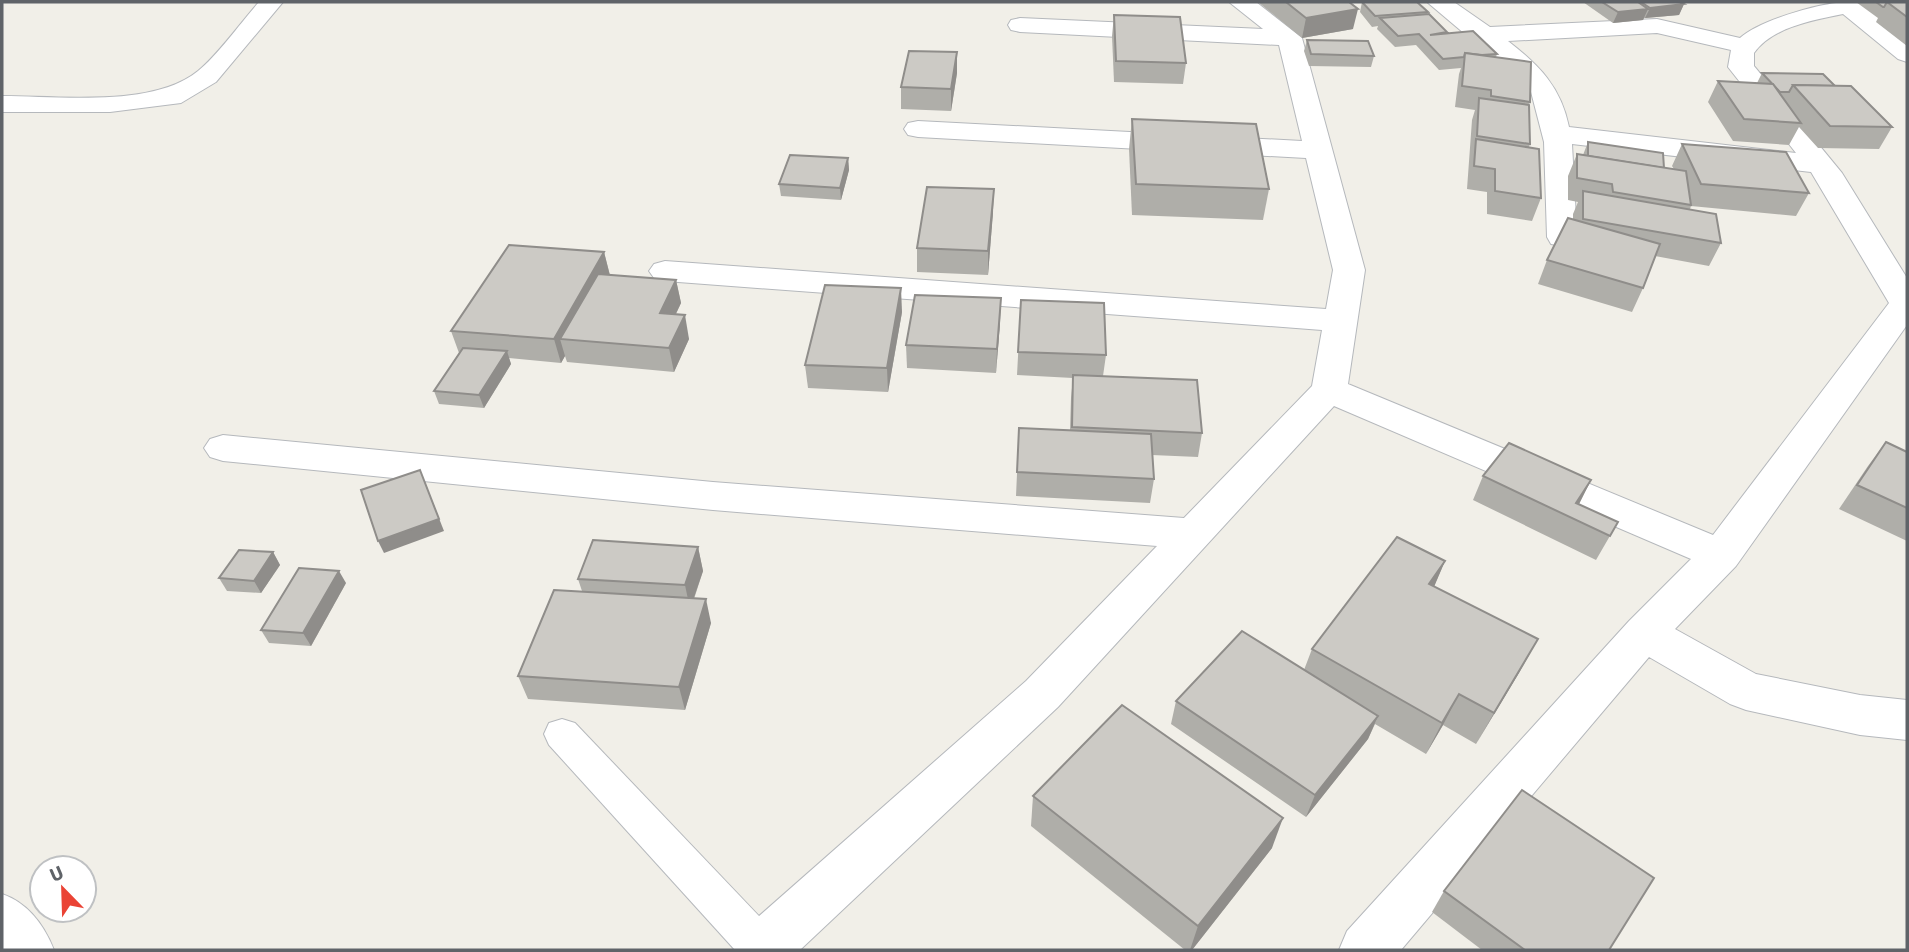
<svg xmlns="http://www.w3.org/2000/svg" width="1909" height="952" font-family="Signika,sans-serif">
<rect width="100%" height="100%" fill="#f1efe8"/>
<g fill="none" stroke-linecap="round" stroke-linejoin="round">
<defs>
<path id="service" d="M562,719L575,723L777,935L782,950H735L549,745L544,734L549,723Z"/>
<g id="minor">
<path d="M259,2H283L216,82L181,103L110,112H2V96C57,96 153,108 198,71C218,55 241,22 259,2Z"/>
<path d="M1229,2H1256L1302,38L1365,270L1348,384L1713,535L1889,303L1811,172L1572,144L1577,237L1573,244L1562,246L1551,244L1547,237L1544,142L1530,88L1502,61L1472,40L1427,2H1454L1490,27L1657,19L1740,38C1761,19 1829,0 1856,2C1866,5 1897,34 1907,42V62L1898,59L1843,14C1814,20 1772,27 1754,53V66L1842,173L1907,278V325L1736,566L1675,629L1756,674L1860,695L1907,700V740L1860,735L1746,710L1730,704L1649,657L1401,950H1339L1347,931L1629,621L1691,559L1334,406L1058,707L800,950H734L742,931L1026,681L1157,546L713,510L223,461L210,457L204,448L210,439L223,435L713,482L1184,518L1312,386L1322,330L665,281L654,278L649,271L654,264L665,261L1326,309L1333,270L1306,158L918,137L908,135L904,129L908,123L918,121L1302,141L1279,45L1020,32L1011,30L1008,25L1011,20L1020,18L1263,29ZM1657,33L1731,50L1728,67L1796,153L1569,127C1561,87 1539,65 1508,41Z"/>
<path d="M2,894C28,903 44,925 54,950H2Z"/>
</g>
</defs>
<!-- service casing -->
<use href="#service" stroke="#b5b8bc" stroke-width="2"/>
<!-- minor casing -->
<use href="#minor" stroke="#b5b8bc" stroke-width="2"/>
<!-- service -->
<use href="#service" fill="#fff" fill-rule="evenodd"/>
<!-- minor -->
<use href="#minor" fill="#fff" fill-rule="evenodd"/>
</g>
<!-- wall -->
<g fill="#afaea9">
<path d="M1258,2H1349L1353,29L1302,38Z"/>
<path d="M1362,2L1428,12L1427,14L1447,32V34L1497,54L1496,57L1530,102L1529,105L1530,144L1529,147L1541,198L1532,221L1487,214V192L1467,189L1472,120L1475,110L1455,107L1459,74L1461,68L1439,70L1416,45L1395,47L1377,29L1378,26L1372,27L1360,12Z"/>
<path d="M1583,2H1680L1684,4L1679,15L1645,18H1644L1643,20L1613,23Z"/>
<path d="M1856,2H1907V46L1876,22L1878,18Z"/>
<path d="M1114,15L1186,63L1183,84L1114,82L1112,36Z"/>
<path d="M1307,40L1374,56L1371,67L1309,66L1304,51Z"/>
<path d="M957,52V73L951,111L901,109V87Z"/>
<path d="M1762,73L1835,86L1892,127L1879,149L1818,148L1799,127L1789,145L1733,141L1708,102L1718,81L1757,83Z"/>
<path d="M1132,119L1269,189L1263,220L1132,215L1129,149Z"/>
<path d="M1588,142L1664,168L1674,169L1672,166L1682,144L1809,193L1796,216L1691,206L1690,209L1721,243L1709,266L1655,256L1643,288L1632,312L1538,284L1547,260L1573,219V214L1578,202L1568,200V176L1577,154L1583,155Z"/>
<path d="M848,158L849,170L841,200L781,196L779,184Z"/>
<path d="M993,212L988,275L917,272V248Z"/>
<path d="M604,252L610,275L676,280L681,303L676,314L689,339L674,372L567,362L565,356L561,363L509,358L511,364L484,408L439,404L434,391L459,353L451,331Z"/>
<path d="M1021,300L1106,355L1103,376L1202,433L1198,457L1152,455L1154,479L1150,503L1016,496L1019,428L1070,430L1071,398L1073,378L1017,375Z"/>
<path d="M902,312L888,392L808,388L805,365Z"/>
<path d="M1000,322L996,373L907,368L906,345Z"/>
<path d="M1886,442L1907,452V541L1839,509L1868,466Z"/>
<path d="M1483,476L1591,480L1579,504L1618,522L1596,560L1473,500Z"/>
<path d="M698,547L703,571L694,599L711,623L685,710L528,699L518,676L582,591L578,579Z"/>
<path d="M273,552L280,565L261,593L227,591L219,578Z"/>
<path d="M1445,561L1434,586L1520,671L1476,744L1443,725L1426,754L1375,724L1368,739L1306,817L1171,724L1176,701L1304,670L1312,649Z"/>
<path d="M346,583L311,646L269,643L261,630Z"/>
<path d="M1033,796L1272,848L1192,950H1185L1031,826Z"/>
<path d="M1444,891L1609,950H1482L1432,912Z"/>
</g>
<!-- shaded-wall -->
<g fill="#8f8d8a">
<path d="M1684,4L1679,15L1645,18L1650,8Z"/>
<path d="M1358,9L1353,29L1302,38L1306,18Z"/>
<path d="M1648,9L1643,20L1613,23L1618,12Z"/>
<path d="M957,52V73L951,111V89Z"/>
<path d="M848,158L849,170L841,200L840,188Z"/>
<path d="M994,189L993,212L988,275V251Z"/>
<path d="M604,252L610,276L560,339L565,356L561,363L554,339Z"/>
<path d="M676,280L681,303L665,336L660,313Z"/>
<path d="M901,288L902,312L888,392L887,368Z"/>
<path d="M1001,298L1000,322L996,373L997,349Z"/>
<path d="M685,315L689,339L674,372L669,348Z"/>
<path d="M507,351L511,364L484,408L479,395Z"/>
<path d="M420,470L444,531L384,553L378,541Z"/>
<path d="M1591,480L1579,504L1576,503Z"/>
<path d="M698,547L703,571L690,609L685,585Z"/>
<path d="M273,552L280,565L261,593L254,581Z"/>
<path d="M1445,561L1431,594L1429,584Z"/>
<path d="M339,571L346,583L311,646L303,633Z"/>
<path d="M706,599L711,623L685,710L679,687Z"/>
<path d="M1538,639L1520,671L1476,744L1494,713Z"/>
<path d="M1459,694L1443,725L1426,754L1442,723Z"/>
<path d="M1378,716L1368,739L1306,817L1315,795Z"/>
<path d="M1283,818L1272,848L1192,950H1190L1198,926Z"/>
</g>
<!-- building -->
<g fill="#cccac5" stroke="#8f8d8a" stroke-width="2">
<path d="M1286,2H1349L1358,9L1306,18Z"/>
<path d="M1362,2H1417L1428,12L1375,16Z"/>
<path d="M1602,2H1638L1648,9L1618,12Z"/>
<path d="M1641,2H1680L1684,4L1650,8Z"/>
<path d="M1876,2H1897H1887L1884,7H1883Z"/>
<path d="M1887,2H1907V17Z"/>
<path d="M1429,14L1447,32L1430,35L1473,31L1497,54L1482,55L1465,53L1464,57L1443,59L1419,34L1398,36L1380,18Z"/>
<path d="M1114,15L1180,17L1186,63L1116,61Z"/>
<path d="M1307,40L1368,41L1374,56L1311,54Z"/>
<path d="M909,51L957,52L951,89L901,87Z"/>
<path d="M1465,53L1531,62L1530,102L1491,96V90L1462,86Z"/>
<path d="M1762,73L1823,74L1835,86L1793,85L1789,92H1780Z"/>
<path d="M1718,81L1773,84L1801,123L1744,119Z"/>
<path d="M1793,85L1851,86L1892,127L1830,126Z"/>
<path d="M1479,98L1529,105L1530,144L1477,136Z"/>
<path d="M1132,119L1256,124L1269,189L1136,184Z"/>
<path d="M1476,139L1539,149L1541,198L1495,191V169L1474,166Z"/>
<path d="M1588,142L1663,153L1664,168L1588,156Z"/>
<path d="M1682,144L1786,152L1809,193L1701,184Z"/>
<path d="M1577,154L1686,171L1691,205L1613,192L1612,184L1577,178Z"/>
<path d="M790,155L848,158L840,188L779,184Z"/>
<path d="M927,187L994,189L988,251L917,248Z"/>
<path d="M1583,191L1716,214L1721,243L1583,219Z"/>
<path d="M1568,218L1660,244L1643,288L1547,260Z"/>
<path d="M509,245L604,252L554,339L451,331Z"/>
<path d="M598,274L676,280L660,313L685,315L669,348L560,339Z"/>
<path d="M825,285L901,288L887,368L805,365Z"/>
<path d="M915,295L1001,298L997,349L906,345Z"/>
<path d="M1021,300L1104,303L1106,355L1018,352Z"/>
<path d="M463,348L507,351L479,395L434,391Z"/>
<path d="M1073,375L1197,380L1202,433L1072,427Z"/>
<path d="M1019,428L1151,434L1154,479L1017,472Z"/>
<path d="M1886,442L1907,452V508L1857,485Z"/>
<path d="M1509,443L1591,480L1576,503L1618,522L1610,536L1483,476Z"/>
<path d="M420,470L439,519L378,541L361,490Z"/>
<path d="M1397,537L1445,561L1429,584L1538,639L1494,713L1459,694L1442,723L1312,649Z"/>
<path d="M593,540L698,547L685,585L578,579Z"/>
<path d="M239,550L273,552L254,581L219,578Z"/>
<path d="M299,568L339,571L303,633L261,630Z"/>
<path d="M554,590L706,599L679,687L518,676Z"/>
<path d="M1242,631L1378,716L1315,795L1176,701Z"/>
<path d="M1122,705L1283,818L1198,926L1033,796Z"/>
<path d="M1522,790L1654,878L1609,950H1525L1444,891Z"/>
</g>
<!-- border -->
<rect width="1909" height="952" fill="none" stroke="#5f6368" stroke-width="7"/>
<!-- north arrow -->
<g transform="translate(63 889) rotate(337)"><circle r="33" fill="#ffffff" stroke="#bfc1c3" stroke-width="2"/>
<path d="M0-5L12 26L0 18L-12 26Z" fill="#ea4335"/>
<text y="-10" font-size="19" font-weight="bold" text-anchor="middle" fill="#5f6368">U</text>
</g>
</svg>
